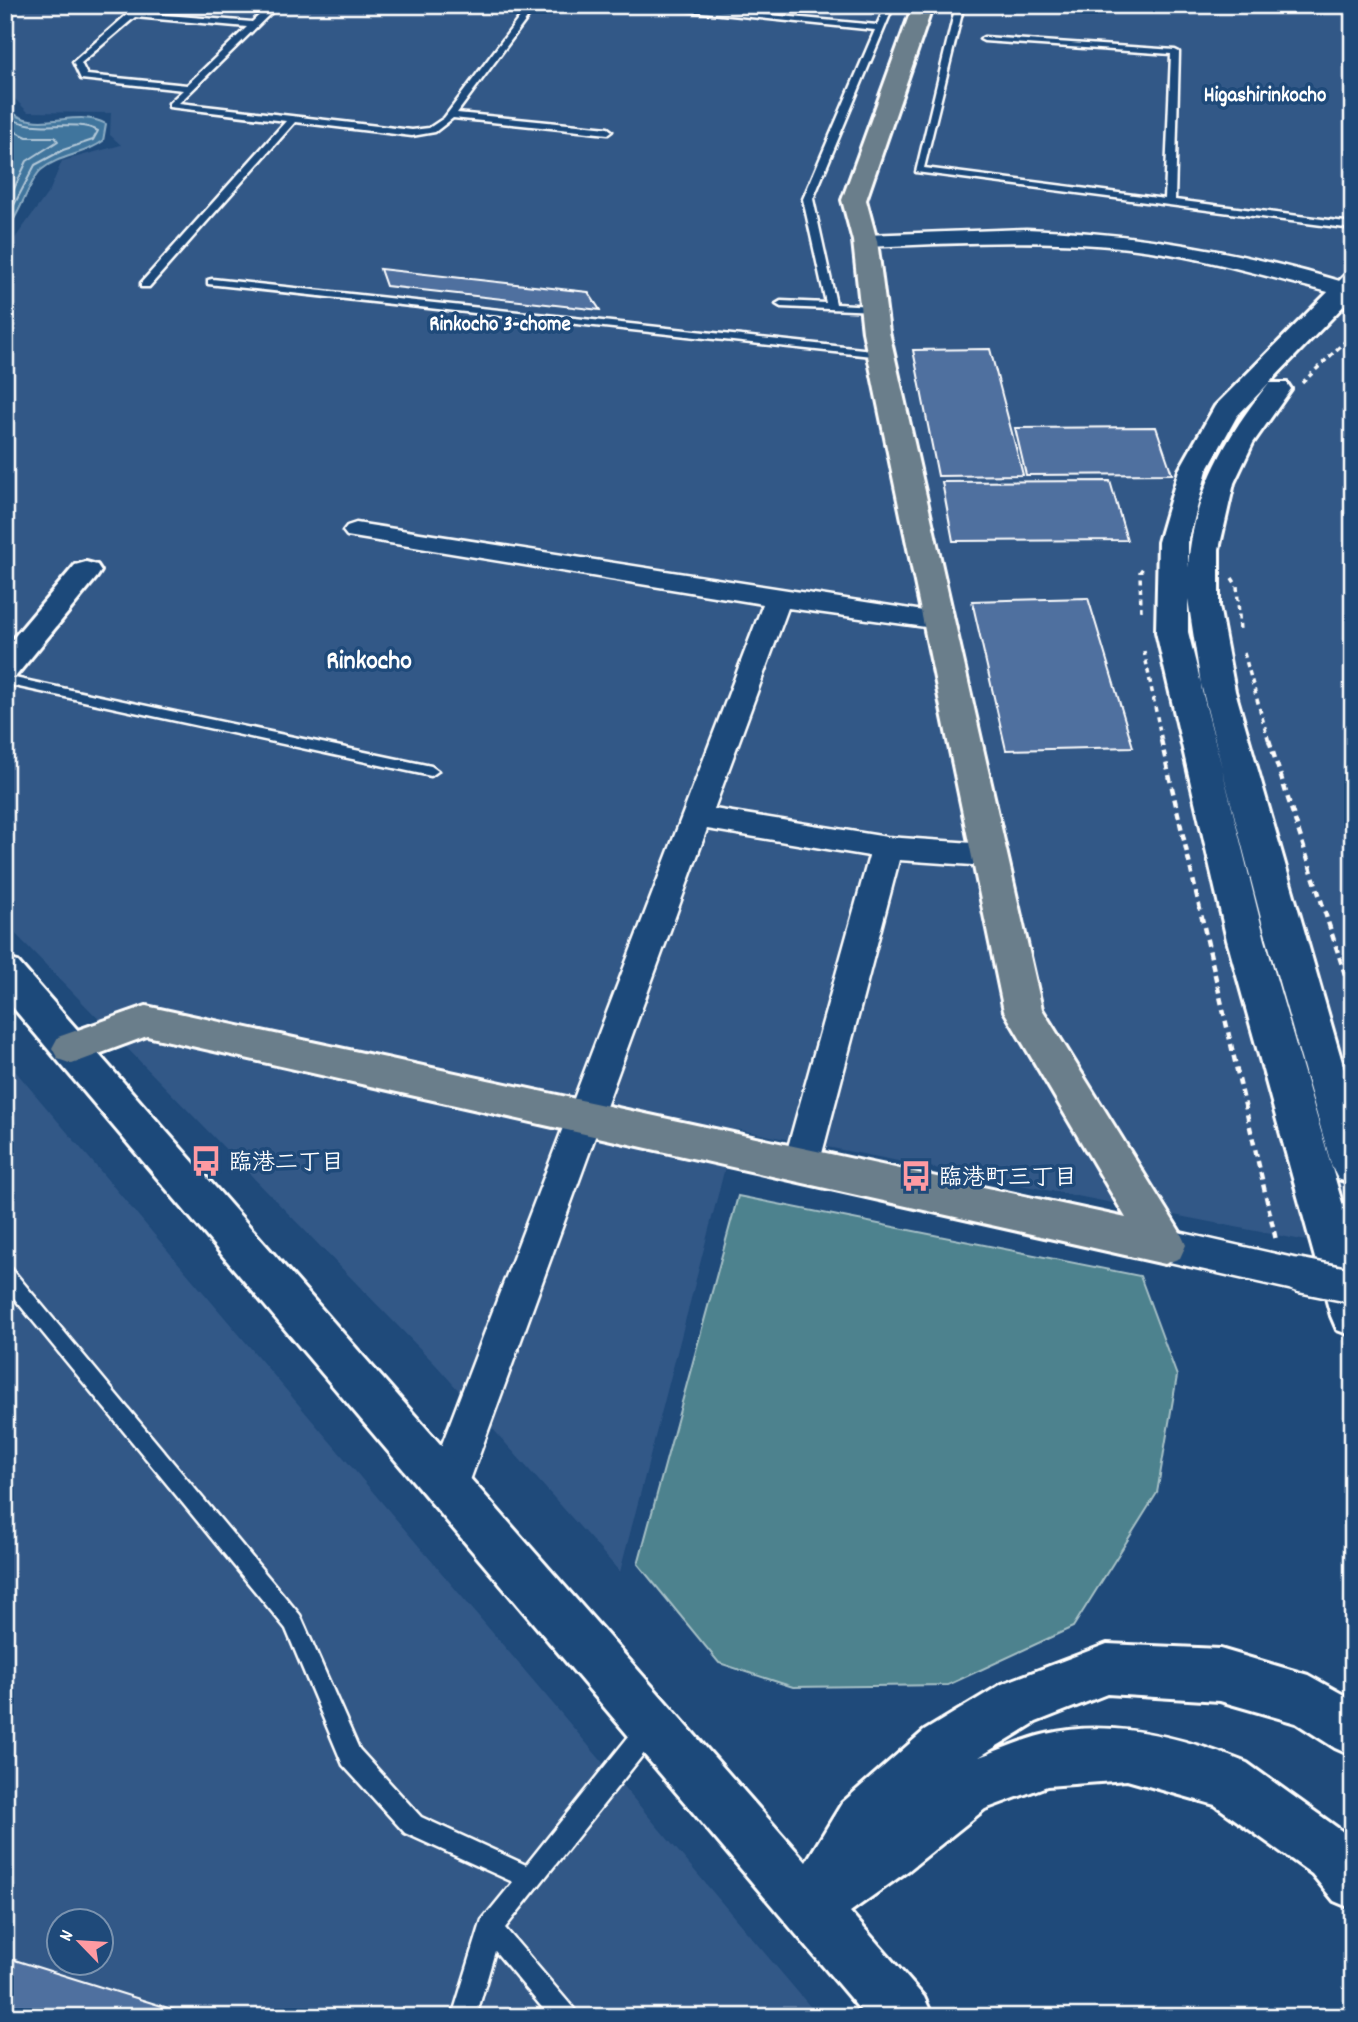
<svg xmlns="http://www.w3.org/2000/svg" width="1358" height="2022" font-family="Dekko,'Klee One',sans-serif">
<rect width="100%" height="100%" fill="#1f4a7a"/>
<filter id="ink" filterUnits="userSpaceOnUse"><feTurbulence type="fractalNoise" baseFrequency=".0143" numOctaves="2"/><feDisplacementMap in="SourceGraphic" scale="14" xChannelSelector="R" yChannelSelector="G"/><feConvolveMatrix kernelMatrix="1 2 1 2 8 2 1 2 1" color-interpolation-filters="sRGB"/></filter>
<g filter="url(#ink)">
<!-- built -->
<g fill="#325887" fill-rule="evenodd">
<path d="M33,5H1353V1250L735,1129L620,1572L436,1365L5,923V252L50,190L62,161L121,145L110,135L111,113L28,112L5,89V27Z"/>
<path d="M5,1059L819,2017H5V1654L13,1638L5,1635ZM60,1920H102V1962H60Z"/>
</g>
<!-- green -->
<path fill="#4e828e" stroke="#a6c0c6" stroke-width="2" d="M738,1196L1140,1276L1177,1376L1157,1493L1073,1627L948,1685L793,1687L719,1663L638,1564Z"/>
<!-- water -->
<path fill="#40759d" stroke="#8cacc4" stroke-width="2" d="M5,106C34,138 74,106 106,124L103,141C85,155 59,155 41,170C30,179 19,217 5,233Z"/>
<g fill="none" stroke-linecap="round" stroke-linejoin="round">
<!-- shore -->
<g stroke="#b3c8d8" stroke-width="2">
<path d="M5,116C39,135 71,117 98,131L93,140L63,150L35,165L5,222"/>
<path d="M5,127L27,137H55L58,141L27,161L5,208"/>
</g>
</g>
<!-- building -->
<g fill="#506f9f" stroke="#fff" stroke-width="2">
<path d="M380,269L588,292L600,310L386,286Z"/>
<path d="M990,349L1023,475L938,476L913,350Z"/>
<path d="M1156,427L1172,474L1026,475L1015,428Z"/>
<path d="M1110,481L1127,540L953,541L942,482Z"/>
<path d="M1088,598L1133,747L1006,750L972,601Z"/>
<path d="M5,1957L197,2017H5Z"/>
</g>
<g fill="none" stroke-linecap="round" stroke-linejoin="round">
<defs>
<g id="service">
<path d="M270,5H279L179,103L412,130L429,128L444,118L529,5H537L457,113L608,128L612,131L608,134L453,118L435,132L412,136L295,122L149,287H141V283L286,121L169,107V103L183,90L81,79L73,62L130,12L252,22ZM135,17L247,27L187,85L87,75L81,63Z"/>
<path d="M633,5H665L877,25L886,5H894L813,199L836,304L873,306L877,307V311L781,307L776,304L781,301L826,303L803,199L875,30Z"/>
<path d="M956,5H964L924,168L1165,199L1171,54L984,41L980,39L984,37L1175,50L1179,52L1175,200L1353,223V229L916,172Z"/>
<path d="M212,279L881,351L886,354L881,357L208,284V280Z"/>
<path d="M5,676L431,766L438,771L431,776L5,684Z"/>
<path d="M5,1266L11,1268L300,1615L359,1749L421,1817L526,1865L641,1721L649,1718L657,1721L660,1729L657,1737L505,1928L574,2009L578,2017H550L495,1951L476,2017H452L482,1920L513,1882L405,1833L343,1765L286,1629L5,1287Z"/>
</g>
<g id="minor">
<path d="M1026,229C1138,233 1246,252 1353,285V298C1285,282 1220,261 1151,251C1056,237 961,243 865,247L855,241L865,235Z"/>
<path d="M356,523L949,615L953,621L949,627L940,629L788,608L714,809L887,837L987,844L998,847L1002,855L998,863L987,866L899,860L819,1165L814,1176L801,1180L788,1176L783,1165L869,856L707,829L468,1486L462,1500L447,1506L432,1500L426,1486L763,604L347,536L343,531L347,526Z"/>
<path d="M1165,1229L1298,1259L1311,1263L1317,1275L1311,1287L1298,1291L1165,1261L1152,1256L1146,1245L1152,1234Z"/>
</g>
<g id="tertiary">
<path d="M1353,274V296L1237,416L1207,470L1188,542V568C1193,497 1224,438 1269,383H1287L1291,389L1253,443L1234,483L1219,549V606L1235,691L1353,1100V1184L1338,1179L1332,1167L1262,922L1202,691L1188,599V632L1265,940L1353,1240V1336L1337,1330L1331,1316L1227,940L1156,632L1158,542L1179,470L1215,406L1344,276Z"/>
<path d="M86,562L97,565L101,571L97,577L16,676L5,679V648L75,565Z"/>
<path d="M5,958L18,962L806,1862L842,1803L924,1731L1002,1684L1107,1644L1220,1649L1308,1675L1353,1700V1756L1335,1748L1296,1723L1220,1701L1107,1694L1036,1722L979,1757C1001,1750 1023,1739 1046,1734C1112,1718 1185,1738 1247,1763L1353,1839V1909L1334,1901L1312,1874L1215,1805L1127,1780L1047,1786L985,1809L909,1870L850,1912L924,1997L933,2017H866L5,998Z"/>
</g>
<path id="primary" d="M913,5H933L866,200L877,241L889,332L1042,1009L1180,1232L1186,1245L1180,1258L1165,1264L147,1036L72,1064L58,1059L52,1048L58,1037L146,1006L1126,1218L1004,1011L863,332L853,241L842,200Z"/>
</defs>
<!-- service casing -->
<use href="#service" stroke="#fff" stroke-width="5"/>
<!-- minor casing -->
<use href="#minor" stroke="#fff" stroke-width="5"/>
<!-- tertiary casing -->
<use href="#tertiary" stroke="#fff" stroke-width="6"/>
<!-- primary casing -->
<use href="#primary" stroke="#fff" stroke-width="6"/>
<!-- path-far1 -->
<g stroke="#fff" stroke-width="3.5" stroke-dasharray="5 4.5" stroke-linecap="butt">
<path d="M1302,383L1353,334"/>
<path d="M1232,578L1237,586L1240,631"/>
<path d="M1141,611L1140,572L1143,568"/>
<path d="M1144,651L1162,742"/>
<path d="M1244,653L1269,742"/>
</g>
<!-- path -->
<g stroke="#fff" stroke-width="4.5" stroke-dasharray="7 5" stroke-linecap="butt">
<path d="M1161,740L1276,1240"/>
<path d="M1269,740L1353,999"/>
</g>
<!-- service -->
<use href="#service" fill="#1f4a7a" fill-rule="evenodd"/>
<!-- minor -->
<use href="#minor" fill="#1f4a7a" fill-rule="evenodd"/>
<!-- tertiary -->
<use href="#tertiary" fill="#1f4a7a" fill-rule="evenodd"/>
<!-- primary -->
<use href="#primary" fill="#6b7e8b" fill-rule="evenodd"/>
<defs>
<path id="minor-bridge" d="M1298,1275L1353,1286"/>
</defs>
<!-- minor-bridge casing -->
<use href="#minor-bridge" stroke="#fff" stroke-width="38" stroke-linecap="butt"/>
<!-- minor-bridge -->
<use href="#minor-bridge" stroke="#1f4a7a" stroke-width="33"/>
</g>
</g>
<!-- icons -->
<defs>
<symbol id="bus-bare" viewBox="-9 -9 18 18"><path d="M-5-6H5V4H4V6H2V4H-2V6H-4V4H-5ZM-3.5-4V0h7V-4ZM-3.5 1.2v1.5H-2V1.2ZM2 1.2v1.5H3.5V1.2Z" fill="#ff9aa2" stroke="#1f4a7a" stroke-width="2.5" paint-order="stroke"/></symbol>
</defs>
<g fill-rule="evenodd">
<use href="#bus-bare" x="184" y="1139" width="44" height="44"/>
<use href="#bus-bare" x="894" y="1154" width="44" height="44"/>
</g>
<g text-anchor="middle" stroke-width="7" stroke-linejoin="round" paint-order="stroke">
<!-- far-neighbourhood labels -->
<g font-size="21" font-weight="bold" fill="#fff" stroke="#1f4a7a">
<text x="1265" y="101">Higashirinkocho</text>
<text x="500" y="330">Rinkocho 3-chome</text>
</g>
<!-- poi labels -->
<g font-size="23" font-weight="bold" fill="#fff" stroke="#1f4a7a" text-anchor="start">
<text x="229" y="1169">臨港二丁目</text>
<text x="939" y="1184">臨港町三丁目</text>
</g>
<!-- quarter labels -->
<g font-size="26" font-weight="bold" fill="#fff" stroke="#1f4a7a">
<text x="369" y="668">Rinkocho</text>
</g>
</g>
<!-- margin -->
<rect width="1358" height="2022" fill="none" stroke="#1f4a7a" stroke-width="28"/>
<rect x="14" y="14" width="1330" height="1994" fill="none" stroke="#fff" stroke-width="2.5" filter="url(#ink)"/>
<!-- north arrow -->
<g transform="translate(80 1942) rotate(295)"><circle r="33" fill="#1f4a7a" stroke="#7992af" stroke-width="2"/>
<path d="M0-5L12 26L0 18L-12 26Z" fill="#ff9aa2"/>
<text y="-10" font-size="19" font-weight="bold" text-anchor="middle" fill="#ffffff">N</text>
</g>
</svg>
